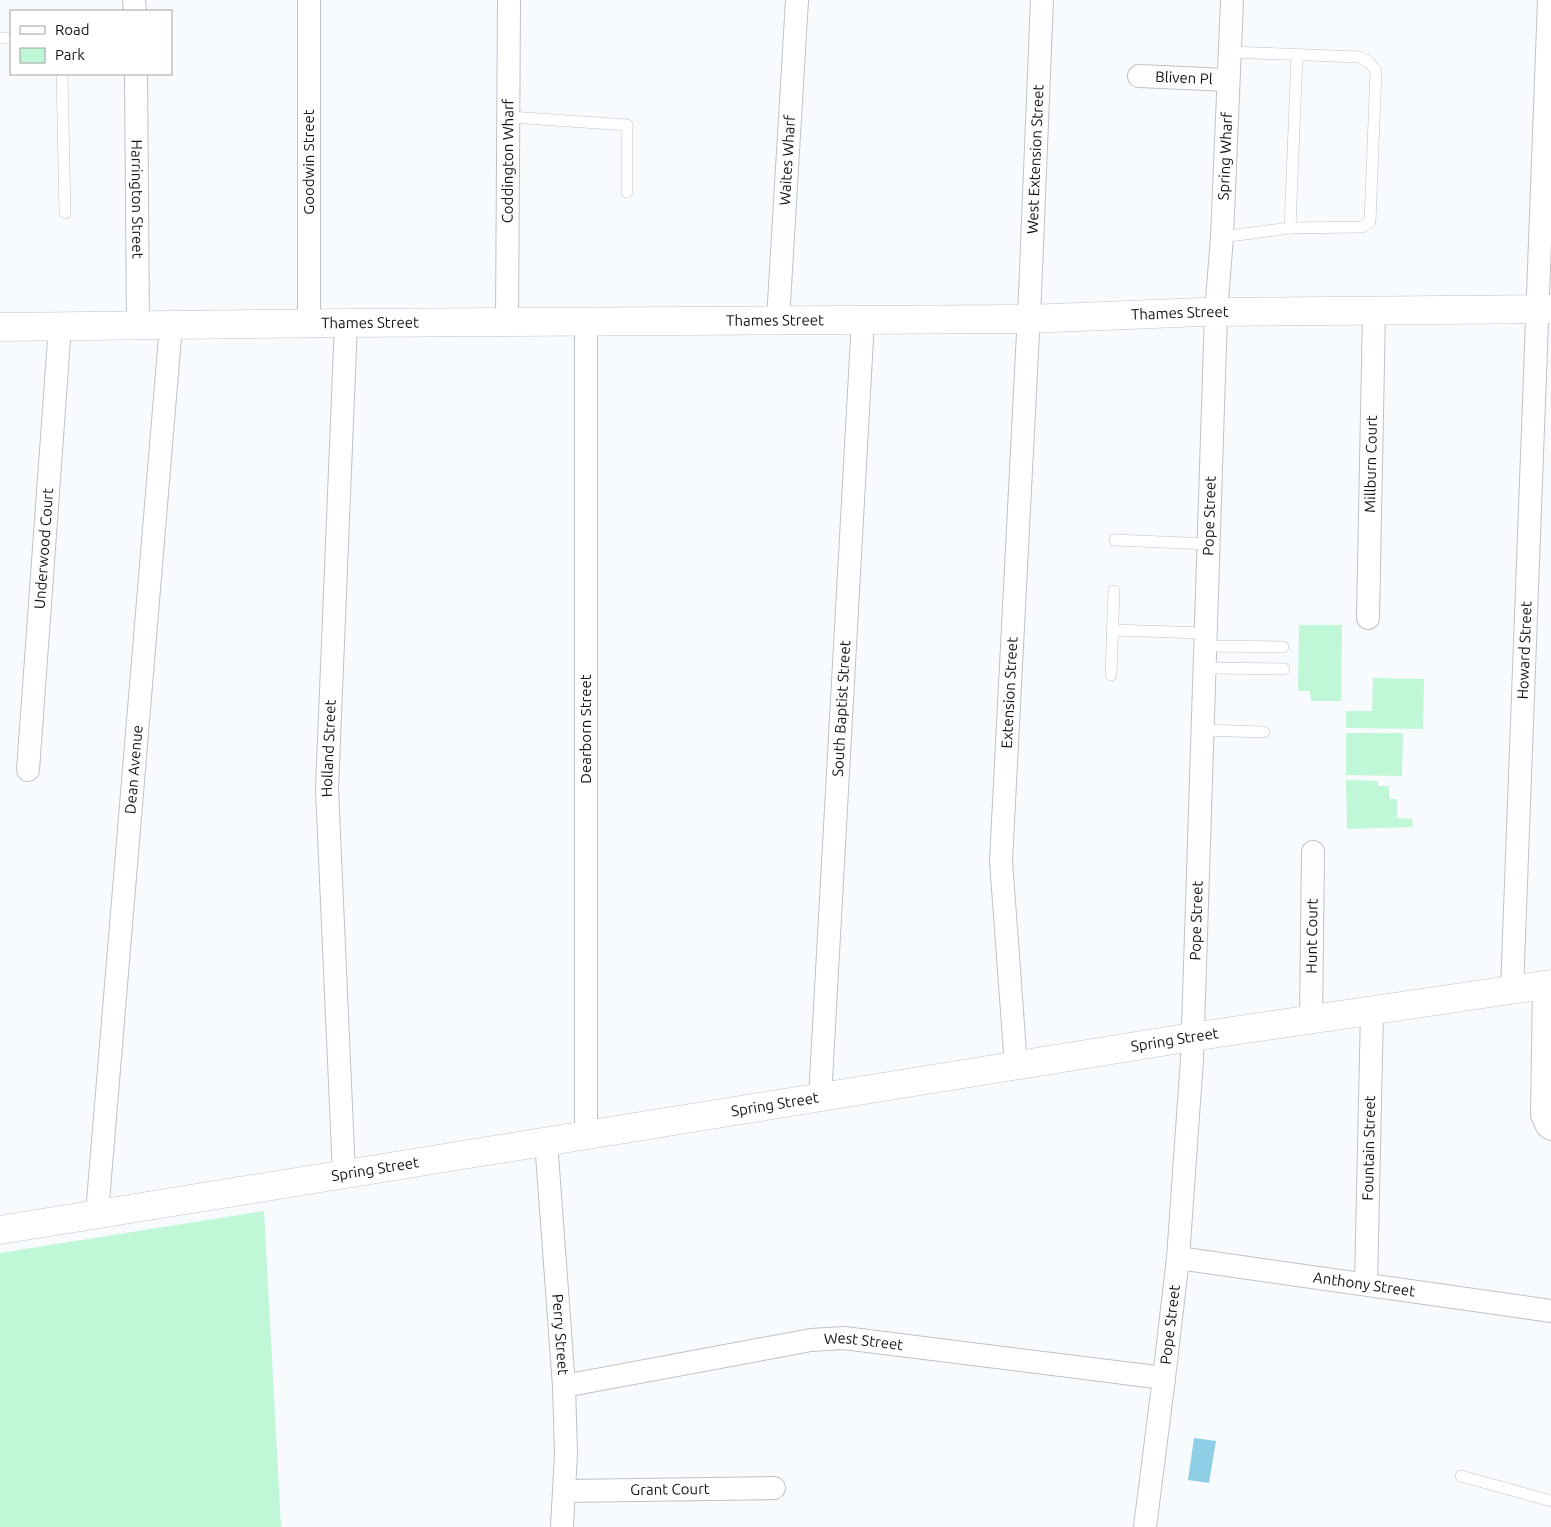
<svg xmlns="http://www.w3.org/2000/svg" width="1551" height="1527" font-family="Ubuntu,sans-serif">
<rect width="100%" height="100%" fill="#f8fbfe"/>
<!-- green -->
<g fill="#bff7d7">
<path d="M1299,625H1342L1341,701H1311L1310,691H1298Z"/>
<path d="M1373,678L1424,679L1423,729L1346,728V711H1372Z"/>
<path d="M1346,733H1403L1402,776L1346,775Z"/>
<path d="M1346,780L1378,781V786H1389V799H1397V818L1412,819L1413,827L1347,829Z"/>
<path d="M264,1211L281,1527H0V1253Z"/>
</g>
<!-- water -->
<path fill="#8ecfe6" d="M1194,1438L1216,1441L1209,1483L1188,1480Z"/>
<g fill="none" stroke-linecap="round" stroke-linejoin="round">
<defs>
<g id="lane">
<path d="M0,38H11"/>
<path d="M62,74L65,213"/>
<path d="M510,117L627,125V192"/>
<path d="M1290,228L1297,55"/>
<path d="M1222,237L1290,228L1362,227L1370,222L1376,71L1369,62L1359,57L1230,52"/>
<path d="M1115,540L1209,544"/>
<path d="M1112,630L1205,633"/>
<path d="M1205,646L1283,647"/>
<path d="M1205,668L1284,669"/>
<path d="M1111,675L1114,591"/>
<path d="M1202,730L1264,732"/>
<path d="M1461,1476L1551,1501"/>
</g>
<g id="street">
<path d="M134,0L135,11"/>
<path d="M309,0V324"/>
<path id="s1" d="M136,74L138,325"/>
<path id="s2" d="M1139,76L1228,80"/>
<path id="s3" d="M778,320L797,0"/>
<path id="s4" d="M507,322L509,0"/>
<path id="s5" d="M1368,618L1374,311"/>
<path id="s6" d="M28,770L60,326"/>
<path d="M1544,985L1542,1115L1547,1126L1551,1129"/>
<path id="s7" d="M1512,990L1549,0"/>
<path id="s8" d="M1311,1021L1313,852"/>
<path id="s9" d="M1016,1066L1001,861L1030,294L1042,0"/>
<path id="s10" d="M820,1098L863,320"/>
<path d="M586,1135V322"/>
<path id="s11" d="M546,1141L564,1386L566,1453L562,1527"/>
<path id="s12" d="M344,1174L327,789L346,323"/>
<path id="s13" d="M97,1213L171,325"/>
<path id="s14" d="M1178,1258L1551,1311"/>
<path id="s15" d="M1366,1284L1372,1011"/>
<path id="s16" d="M564,1386L811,1340L844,1338L1164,1378"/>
<path id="s17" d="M565,1491L774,1488"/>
<path id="s18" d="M1145,1527L1164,1378L1178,1258L1192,1059L1216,313L1222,237L1232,0"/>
</g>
<g id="secondary">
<path id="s19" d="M0,327L346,323L1028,319L1203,312L1551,309"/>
<path id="s20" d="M0,1230L1192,1037L1551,984"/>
</g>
</defs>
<!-- lane casing -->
<use href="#lane" stroke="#bec2c8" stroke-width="12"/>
<!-- street casing -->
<use href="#street" stroke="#bec2c8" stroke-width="24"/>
<!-- secondary casing -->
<use href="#secondary" stroke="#bec2c8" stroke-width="29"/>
<!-- lane -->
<use href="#lane" stroke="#fff" stroke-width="11"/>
<!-- street -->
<use href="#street" stroke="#fff" stroke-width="22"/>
<!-- secondary -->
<use href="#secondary" stroke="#fff" stroke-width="28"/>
</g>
<g text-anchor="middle" stroke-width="4.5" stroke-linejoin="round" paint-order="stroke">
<!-- street labels -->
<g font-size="15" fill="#141517" stroke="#fff">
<text dy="5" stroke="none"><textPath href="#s2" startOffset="45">Bliven Pl</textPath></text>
<text dy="5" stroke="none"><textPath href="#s18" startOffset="1374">Spring Wharf</textPath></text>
<text dy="5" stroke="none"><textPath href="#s3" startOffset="160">Waites Wharf</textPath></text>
<text dy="5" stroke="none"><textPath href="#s9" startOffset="908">West Extension Street</textPath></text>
<text dy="5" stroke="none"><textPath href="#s4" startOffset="161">Coddington Wharf</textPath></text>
<text transform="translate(309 162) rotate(-90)" y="5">Goodwin Street</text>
<text dy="5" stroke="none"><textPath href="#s1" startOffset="125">Harrington Street</textPath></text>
<text dy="5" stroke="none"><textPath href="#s19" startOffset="1180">Thames Street</textPath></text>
<text dy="5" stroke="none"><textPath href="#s19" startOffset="775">Thames Street</textPath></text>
<text dy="5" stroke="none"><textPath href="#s19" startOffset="370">Thames Street</textPath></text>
<text dy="5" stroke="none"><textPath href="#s5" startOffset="154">Millburn Court</textPath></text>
<text dy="5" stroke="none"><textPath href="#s18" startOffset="1014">Pope Street</textPath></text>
<text dy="5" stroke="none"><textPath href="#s6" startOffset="222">Underwood Court</textPath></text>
<text dy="5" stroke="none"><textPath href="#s7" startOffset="340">Howard Street</textPath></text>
<text dy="5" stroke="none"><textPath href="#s9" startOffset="374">Extension Street</textPath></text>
<text dy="5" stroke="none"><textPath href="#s10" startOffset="390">South Baptist Street</textPath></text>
<text transform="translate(586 729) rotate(-90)" y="5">Dearborn Street</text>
<text dy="5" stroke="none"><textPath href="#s12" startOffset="426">Holland Street</textPath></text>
<text dy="5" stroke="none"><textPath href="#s13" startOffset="445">Dean Avenue</textPath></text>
<text dy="5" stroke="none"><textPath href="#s18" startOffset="609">Pope Street</textPath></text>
<text dy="5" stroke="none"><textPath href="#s8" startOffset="85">Hunt Court</textPath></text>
<text dy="5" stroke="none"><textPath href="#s20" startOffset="1190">Spring Street</textPath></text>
<text dy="5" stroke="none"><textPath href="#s20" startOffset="785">Spring Street</textPath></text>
<text dy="5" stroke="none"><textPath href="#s15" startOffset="136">Fountain Street</textPath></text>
<text dy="5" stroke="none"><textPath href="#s20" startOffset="380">Spring Street</textPath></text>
<text dy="5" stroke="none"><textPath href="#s14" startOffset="188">Anthony Street</textPath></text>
<text dy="5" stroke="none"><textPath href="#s18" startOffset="204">Pope Street</textPath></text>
<text dy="5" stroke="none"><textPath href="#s11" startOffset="194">Perry Street</textPath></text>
<text dy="5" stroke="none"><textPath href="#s16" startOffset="304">West Street</textPath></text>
<text dy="5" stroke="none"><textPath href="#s17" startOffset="105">Grant Court</textPath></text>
</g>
</g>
<!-- legend -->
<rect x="10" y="10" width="162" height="65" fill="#ffffff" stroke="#a1a1a2"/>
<rect x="20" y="26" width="25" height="8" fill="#ffffff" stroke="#a1a1a2"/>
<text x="55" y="35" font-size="15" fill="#141517">Road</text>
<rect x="20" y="48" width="25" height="15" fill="#bff7d7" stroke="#a1a1a2"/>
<text x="55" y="60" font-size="15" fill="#141517">Park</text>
</svg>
